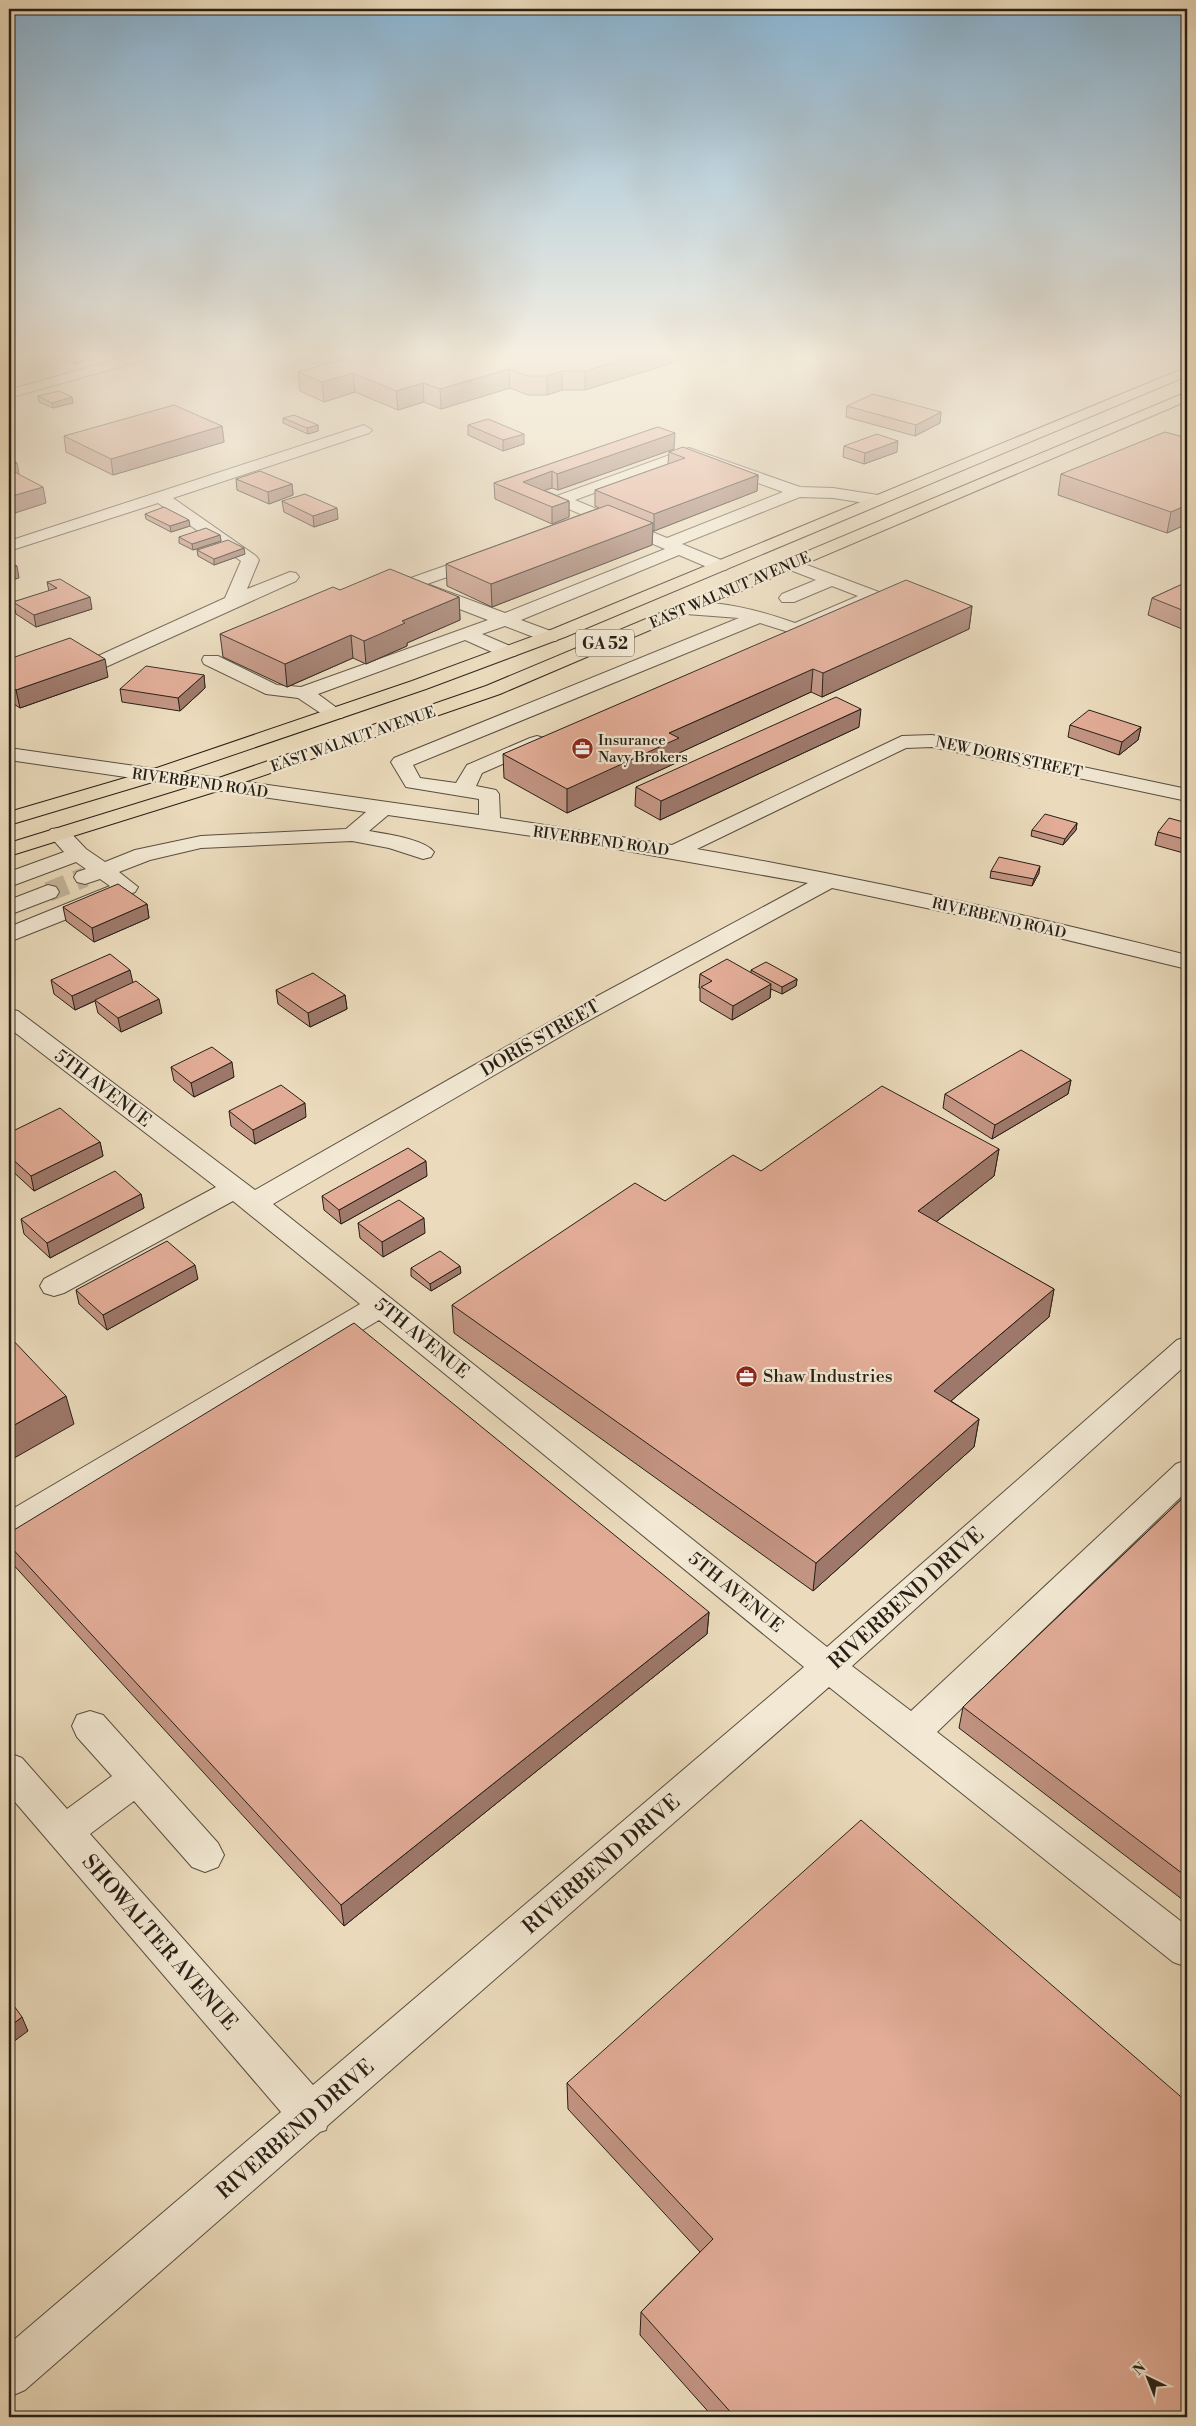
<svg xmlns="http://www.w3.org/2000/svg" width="1196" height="2426" font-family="'Libre Bodoni',serif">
<rect width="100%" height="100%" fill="#ebdbbc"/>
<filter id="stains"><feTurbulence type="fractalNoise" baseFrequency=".004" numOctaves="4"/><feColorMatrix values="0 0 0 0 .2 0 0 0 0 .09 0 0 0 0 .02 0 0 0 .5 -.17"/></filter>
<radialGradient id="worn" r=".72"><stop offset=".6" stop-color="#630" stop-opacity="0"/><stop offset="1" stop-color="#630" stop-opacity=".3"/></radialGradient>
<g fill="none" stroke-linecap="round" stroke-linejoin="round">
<!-- minor-tunnel -->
<path stroke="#c4b59b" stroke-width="20" stroke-dasharray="20 10" stroke-linecap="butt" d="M48,892L85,877"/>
<defs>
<g id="minor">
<path d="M125,357H146L144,360L9,398V390Z"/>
<path d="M364,425L372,430L369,433L173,498L256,556L259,560L247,589L290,572L296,573L299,577L296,581L77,680H63L61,676L63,672L225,598L241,561L158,503L9,551V541Z"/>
<path d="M689,448L800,487L833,488L878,495L886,500L878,505L833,498L800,497L682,544L726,562L729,566L726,570H714L679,555L521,620L556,633L559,637L556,641H544L505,626L482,634L515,648L517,652L515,656H501L465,640L318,694L345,714L342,718H328L298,698L266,694L204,664L202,660L204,656H218L277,685L301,687L488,620L405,588L402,584L405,580L476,555H488L491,559L488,563L427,584L505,613L665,549L554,503L552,500L554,497ZM689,458L783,492L667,538L575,500Z"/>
<path d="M791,559L879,592L882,596L879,600L795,634L760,623L413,765L420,778L456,783L467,765L530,738L537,736L544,738L547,742L544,746L482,773L476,786L496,790L499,794L500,818L672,845L902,736L932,735L1187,789V801L932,747L906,748L697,849C862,878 1025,914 1187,955V969L997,923L832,888L582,1024L273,1204L827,1647L1177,1340L1187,1337V1364L852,1666L911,1711L1176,1464L1187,1460V1491L937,1732L1187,1926V1967L1173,1962L829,1687L327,2126L326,2130L320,2132L25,2390L9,2397V2344L281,2112L9,1795V1753L22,1758L67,1809L112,1776L77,1737L72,1726L77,1715L90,1711L103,1715L218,1843L224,1855L218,1867L205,1872L192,1867L134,1801L90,1834L313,2085L804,1667L379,1320L20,1536L9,1540V1511L360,1304L233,1201L64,1293L54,1296L44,1293L40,1286L44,1279L216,1187L9,1028V1009L18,1011L255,1190L564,1014L808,883L593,845L388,815L369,831C385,834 425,839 434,852L431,857L423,859L389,848L352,841L201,848L150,860L119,872L138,887L135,892L9,942V927L110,886L100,879L85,884L77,882L74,877L77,872L86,869L76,862L9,887V872L64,852L48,834L51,829L59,828L67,829L86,849L105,862L135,850L201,836L346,829L366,812L9,760V748L479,815V799L406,787L391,762L394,758L739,618L686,614L680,613L677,609L680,605C712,597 765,612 795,623L858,596L832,586L794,602H782L779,598L782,594L816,580L785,568L782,564L785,560Z"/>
<path d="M48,885L56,887L59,892L56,897L9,915V900Z"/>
</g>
<g id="major">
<path d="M1187,367V376L565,637L426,689L156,781L9,825V812L142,773L412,681L553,629Z"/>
<path d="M1187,392V401L500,694L224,789L9,856V843L210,781L486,686Z"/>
</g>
</defs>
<!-- minor casing -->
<use href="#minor" stroke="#584e40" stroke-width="2"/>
<!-- major casing -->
<use href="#major" stroke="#271f16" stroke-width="2"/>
<!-- minor -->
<use href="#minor" fill="#f2e8d3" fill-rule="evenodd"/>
<!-- major -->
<use href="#major" fill="#ebdbbc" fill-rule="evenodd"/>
</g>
<!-- wall -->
<g fill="#c29482" stroke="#271f16">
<path d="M50,357H93L76,364L51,359Z"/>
<path d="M298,357H672V363L585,390H562L547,395H528L510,388L441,409L424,402L398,410L355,392L324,402L300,391L298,372L320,366Z"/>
<path d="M38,396L72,397L73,403L53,408L39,402Z"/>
<path d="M847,406L941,412L940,423L915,436L846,417Z"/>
<path d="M283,418L318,425V431L308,434L283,423Z"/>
<path d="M468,425L524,444L503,451L468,435Z"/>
<path d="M222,426L224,442L113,475L66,452L64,436Z"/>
<path d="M658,427L674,449L558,490L552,488L544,490L569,501V517L552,524L495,499L494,483Z"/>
<path d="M1187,438V524L1167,533L1058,495L1061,474Z"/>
<path d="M844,446L897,452L864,464L843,457Z"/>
<path d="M669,452L758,475L757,491L654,531L653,530L652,545L492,607L447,586L446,564L599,508L595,506V490L668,464Z"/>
<path d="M236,479L292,484L293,495L269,504L237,490Z"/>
<path d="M282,501L338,519L314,527L284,512Z"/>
<path d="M145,514L190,526L171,532L146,519Z"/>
<path d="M220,535L221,541L193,550L179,543V537Z"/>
<path d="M197,550L245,554L214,565L198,556Z"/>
<path d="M47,582L92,609L36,627L16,614L13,602L49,591Z"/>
<path d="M1187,582V631L1148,615L1152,598Z"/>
<path d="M340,590L459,597L460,620L407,643V646L366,664L353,658L287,687L223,657L220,634Z"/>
<path d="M972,606L969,629L822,697L811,692L679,753L678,762L567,813L504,778L503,754Z"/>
<path d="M9,659L108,677L20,708L9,701Z"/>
<path d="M204,675L205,688L180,711L122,702L120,689Z"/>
<path d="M1070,725L1141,727L1138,740L1119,755L1068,737Z"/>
<path d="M859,727L660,820L635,806L636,787Z"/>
<path d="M1077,823L1076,830L1063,845L1031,836L1032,830Z"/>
<path d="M1187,823V854L1155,845L1158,832Z"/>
<path d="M991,871L1039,873L1032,886L990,878Z"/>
<path d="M147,904L149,918L94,942L66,921L63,907Z"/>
<path d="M751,970L797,979L796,986L782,994L771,989L770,998L732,1020L700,1001V988H699L700,974L751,973Z"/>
<path d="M51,980L133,982L162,1013L121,1032L98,1013L95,1001L75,1010L54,994Z"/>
<path d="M276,990L345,995L347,1009L310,1027L278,1004Z"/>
<path d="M171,1067L234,1077L194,1097L174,1081Z"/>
<path d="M1071,1080L1068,1094L992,1139L943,1108L945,1094Z"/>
<path d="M229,1111L306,1117L255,1144L231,1126Z"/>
<path d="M9,1133L100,1142L103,1156L34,1191L9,1168Z"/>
<path d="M999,1149L994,1176L936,1222L1054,1289L1049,1317L951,1401L979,1419L974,1447L813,1591L454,1333L452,1305L665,1201L761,1171Z"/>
<path d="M427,1176L341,1224L324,1210L322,1196Z"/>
<path d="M141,1194L144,1208L50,1258L24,1234L21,1219Z"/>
<path d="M358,1223L425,1233L383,1257L360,1238Z"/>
<path d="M411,1268L461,1273L431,1291L411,1276Z"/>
<path d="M198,1279L107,1330L79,1304L76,1290Z"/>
<path d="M1187,1494V1903L959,1728L963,1707Z"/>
<path d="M9,1533L709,1612L707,1634L344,1926L9,1560Z"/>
<path d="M567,2083L1187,2417H713L640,2335L641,2312L700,2252L568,2109Z"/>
</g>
<!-- shaded-wall -->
<g fill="#9e786a" stroke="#271f16">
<path d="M81,357H93L76,364V359Z"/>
<path d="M322,357H359L323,367Z"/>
<path d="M631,357H672V363L585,390V371Z"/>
<path d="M509,369L510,388L441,409L440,389Z"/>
<path d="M562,371V390L547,395V376Z"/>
<path d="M353,373L355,392L324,402L322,382Z"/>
<path d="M423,383L424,402L398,410L396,391Z"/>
<path d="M72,397L73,403L53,408L52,403Z"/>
<path d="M941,412L940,423L915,436L916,425Z"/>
<path d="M318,425V431L308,434L307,428Z"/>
<path d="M222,426L224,442L113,475L111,459Z"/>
<path d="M675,433L674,449L558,490L557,474Z"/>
<path d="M524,434V444L503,451V440Z"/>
<path d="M898,441L897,452L864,464L865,453Z"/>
<path d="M17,463L20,479L9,482V465Z"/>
<path d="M552,471V488L527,496L523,482Z"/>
<path d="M758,475L757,491L654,531V514Z"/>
<path d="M292,484L293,495L269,504L268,492Z"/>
<path d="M43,487L46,503L9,515V497Z"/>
<path d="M569,501V517L552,524V507Z"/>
<path d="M1187,505V524L1167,533L1171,512Z"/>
<path d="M337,508L338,519L314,527L313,516Z"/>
<path d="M189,520L190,526L171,532L170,526Z"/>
<path d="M653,523L652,545L492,607L491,584Z"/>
<path d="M220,535L221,541L193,550L192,544Z"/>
<path d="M244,548L245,554L214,565V559Z"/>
<path d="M17,566L19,578L9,581V569Z"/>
<path d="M90,597L92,609L36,627L34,615Z"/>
<path d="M459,597L460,620L407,643V646L366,664L364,641L402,621Z"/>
<path d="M972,606L969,629L822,697L823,673Z"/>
<path d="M351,635L353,658L287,687L285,664Z"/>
<path d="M105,659L108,677L20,708L16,690Z"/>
<path d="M813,669L811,692L679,753L678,762L567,813V789L669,733Z"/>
<path d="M204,675L205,688L180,711L178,698Z"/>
<path d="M861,709L859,727L660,820L661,801Z"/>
<path d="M1141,727L1138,740L1119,755L1122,742Z"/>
<path d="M1077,823L1076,830L1063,845L1065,839Z"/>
<path d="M1040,866L1039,873L1032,886L1034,879Z"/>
<path d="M147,904L149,918L94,942L92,928Z"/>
<path d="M130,970L133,983L75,1010L72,996Z"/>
<path d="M797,979L796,986L782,994V987Z"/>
<path d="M771,984L770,998L732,1020L733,1006Z"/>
<path d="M345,995L347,1009L310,1027L308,1013Z"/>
<path d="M159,999L162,1013L121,1032L118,1018Z"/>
<path d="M232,1062L234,1077L194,1097L191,1083Z"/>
<path d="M1071,1080L1068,1094L992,1139L995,1125Z"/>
<path d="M305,1103L306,1117L255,1144L253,1130Z"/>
<path d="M100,1142L103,1156L34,1191L31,1176Z"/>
<path d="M999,1149L994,1176L914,1239L918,1211Z"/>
<path d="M426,1161L427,1176L341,1224L339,1210Z"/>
<path d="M141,1194L144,1208L50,1258L47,1243Z"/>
<path d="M424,1218L425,1233L383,1257L382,1242Z"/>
<path d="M195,1265L198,1279L107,1330L103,1315Z"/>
<path d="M460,1266L461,1273L431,1291L430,1284Z"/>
<path d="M1054,1289L1049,1317L930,1419L934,1391Z"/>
<path d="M66,1396L74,1424L9,1461V1428Z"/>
<path d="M979,1419L974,1447L813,1591L816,1563Z"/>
<path d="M709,1612L707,1634L344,1926L341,1905Z"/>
<path d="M22,2017L28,2031L9,2045V2027Z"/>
</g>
<!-- building -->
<g fill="#e2ac97" stroke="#271f16">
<path d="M64,357H81L76,359Z"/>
<path d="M353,357H631L585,371H562L547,376H528L509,369L440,389L423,383L396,391L353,373L322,382L298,372Z"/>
<path d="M59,391L72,397L52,403L38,396Z"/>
<path d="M873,394L941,412L916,425L847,406Z"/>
<path d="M174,405L222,426L111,459L64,436Z"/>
<path d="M294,415L318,425L307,428L283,418Z"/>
<path d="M488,419L524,434L503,440L468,425Z"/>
<path d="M658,427L675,433L557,474L552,471L523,482L569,501L552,507L494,483Z"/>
<path d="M1165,432L1187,438V505L1171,512L1061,474Z"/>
<path d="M877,434L898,441L865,453L844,446Z"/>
<path d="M683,447L758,475L654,514L595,490L685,458L669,452Z"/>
<path d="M9,458L17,463L9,465Z"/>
<path d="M9,469L43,487L9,497Z"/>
<path d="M260,471L292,484L268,492L236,479Z"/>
<path d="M305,494L337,508L313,516L282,501Z"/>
<path d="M608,505L653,523L491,584L446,564Z"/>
<path d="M164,507L189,520L170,526L145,514Z"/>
<path d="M206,528L220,535L192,544L179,537Z"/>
<path d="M228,540L244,548L214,559L197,550Z"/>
<path d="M9,561L17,566L9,569Z"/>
<path d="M390,569L459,597L402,621L405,623L364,641L351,635L285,664L220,634L333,587L340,590Z"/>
<path d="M60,579L90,597L34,615L13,602L57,588L47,582Z"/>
<path d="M906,580L972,606L823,673L813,669L669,733L679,738L567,789L503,754Z"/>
<path d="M1187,582V612L1152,598Z"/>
<path d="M70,638L105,659L16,690L9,685V659Z"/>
<path d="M146,666L204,675L178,698L120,689Z"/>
<path d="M836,697L861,709L661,801L636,787Z"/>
<path d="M1089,710L1141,727L1122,742L1070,725Z"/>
<path d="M1045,814L1077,823L1065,839L1032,830Z"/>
<path d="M1169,818L1187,823V840L1158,832Z"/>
<path d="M999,857L1040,866L1034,879L991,871Z"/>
<path d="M118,884L147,904L92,928L63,907Z"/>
<path d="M110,954L130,970L72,996L51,980Z"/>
<path d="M727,959L771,984L733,1006L701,987L712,981L700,974Z"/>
<path d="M766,962L797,979L782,987L751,970Z"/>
<path d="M313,973L345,995L308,1013L276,990Z"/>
<path d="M136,981L159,999L118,1018L95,1000Z"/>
<path d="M212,1047L232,1062L191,1083L171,1067Z"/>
<path d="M1021,1050L1071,1080L995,1125L945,1094Z"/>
<path d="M281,1085L305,1103L253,1130L229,1111Z"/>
<path d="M882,1086L999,1149L918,1211L1054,1289L934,1391L979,1419L816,1563L452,1305L635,1183L665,1201L733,1155L761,1171Z"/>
<path d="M60,1108L100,1142L31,1176L9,1156V1133Z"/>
<path d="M408,1148L426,1161L339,1210L322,1196Z"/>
<path d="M115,1171L141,1194L47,1243L21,1219Z"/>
<path d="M399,1200L424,1218L382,1242L358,1223Z"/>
<path d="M167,1241L195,1265L103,1315L76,1290Z"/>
<path d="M440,1251L460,1266L430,1284L411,1268Z"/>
<path d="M354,1323L709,1612L341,1905L9,1545V1533Z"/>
<path d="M9,1336L66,1396L9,1428Z"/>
<path d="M1187,1494V1877L963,1707Z"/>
<path d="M861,1820L1187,2102V2417H735L641,2312L713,2239L567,2083Z"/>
<path d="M9,1999L22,2017L9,2027Z"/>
</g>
<!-- sky -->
<linearGradient id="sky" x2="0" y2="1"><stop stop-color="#89b6d6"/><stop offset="0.51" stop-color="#f6efe1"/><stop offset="1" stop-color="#f6efe1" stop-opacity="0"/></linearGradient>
<rect width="1196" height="696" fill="url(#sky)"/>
<!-- icons -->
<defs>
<symbol id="office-disc" viewBox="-11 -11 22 22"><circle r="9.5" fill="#8f2418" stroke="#f2e8d3"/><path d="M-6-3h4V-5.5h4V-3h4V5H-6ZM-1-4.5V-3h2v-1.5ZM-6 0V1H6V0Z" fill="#fff"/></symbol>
</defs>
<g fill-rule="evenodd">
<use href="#office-disc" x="570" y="736" width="25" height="25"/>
<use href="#office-disc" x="734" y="1364" width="25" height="25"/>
</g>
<g text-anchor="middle" stroke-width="4.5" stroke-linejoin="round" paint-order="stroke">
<!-- far-street labels -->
<g font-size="15" fill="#271f16" stroke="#f2e8d3">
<text transform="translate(730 590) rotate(-23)" y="5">EAST WALNUT AVENUE</text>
<text transform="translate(353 739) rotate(-19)" y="5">EAST WALNUT AVENUE</text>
<text transform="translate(1009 757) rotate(12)" y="5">NEW DORIS STREET</text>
<text transform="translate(200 783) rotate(8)" y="5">RIVERBEND ROAD</text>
<text transform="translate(601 841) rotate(8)" y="5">RIVERBEND ROAD</text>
<text transform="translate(999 918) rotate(13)" y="5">RIVERBEND ROAD</text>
</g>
<!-- far-poi labels -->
<g font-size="15" fill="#271f16" stroke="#f2e8d3" text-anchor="start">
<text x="598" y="745">Insurance<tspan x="598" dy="17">Navy Brokers</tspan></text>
</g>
<!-- shield labels -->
<rect fill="#f2e8d3" stroke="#645b4f" stroke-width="1" x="576" y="629.5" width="58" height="27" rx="4"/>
<g font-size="16" font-weight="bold" fill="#271f16">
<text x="605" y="649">GA 52</text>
</g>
<!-- street labels -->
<g font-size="18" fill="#271f16" stroke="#f2e8d3">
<text transform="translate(540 1038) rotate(-30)" y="6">DORIS STREET</text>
<text transform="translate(103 1088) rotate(37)" y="6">5TH AVENUE</text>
<text transform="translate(422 1338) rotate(39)" y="6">5TH AVENUE</text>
<text transform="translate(736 1592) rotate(39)" y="6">5TH AVENUE</text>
</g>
<!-- poi labels -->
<g font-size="18" fill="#271f16" stroke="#f2e8d3" text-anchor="start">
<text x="763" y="1382">Shaw Industries</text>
</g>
<!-- near-street labels -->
<g font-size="21" fill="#271f16" stroke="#f2e8d3">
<text transform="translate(906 1598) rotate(-42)" y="7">RIVERBEND DRIVE</text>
<text transform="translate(601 1864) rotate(-41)" y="7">RIVERBEND DRIVE</text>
<text transform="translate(160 1942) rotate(49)" y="7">SHOWALTER AVENUE</text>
<text transform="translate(295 2129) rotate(-41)" y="7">RIVERBEND DRIVE</text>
</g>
</g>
<!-- margin -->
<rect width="1196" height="2426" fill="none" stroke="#ebdbbc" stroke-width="30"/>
<rect x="10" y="10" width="1176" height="2406" fill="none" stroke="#271f16" stroke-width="2.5"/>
<rect x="15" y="15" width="1166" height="2396" fill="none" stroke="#271f16"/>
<!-- north arrow -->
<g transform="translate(1148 2378) rotate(317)" stroke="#f2e8d3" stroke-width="4" paint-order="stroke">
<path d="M0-4L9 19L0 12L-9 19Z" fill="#271f16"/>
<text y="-8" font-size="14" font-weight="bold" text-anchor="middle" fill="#271f16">N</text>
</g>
<rect width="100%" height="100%" filter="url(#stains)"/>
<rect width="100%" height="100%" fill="url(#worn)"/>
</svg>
